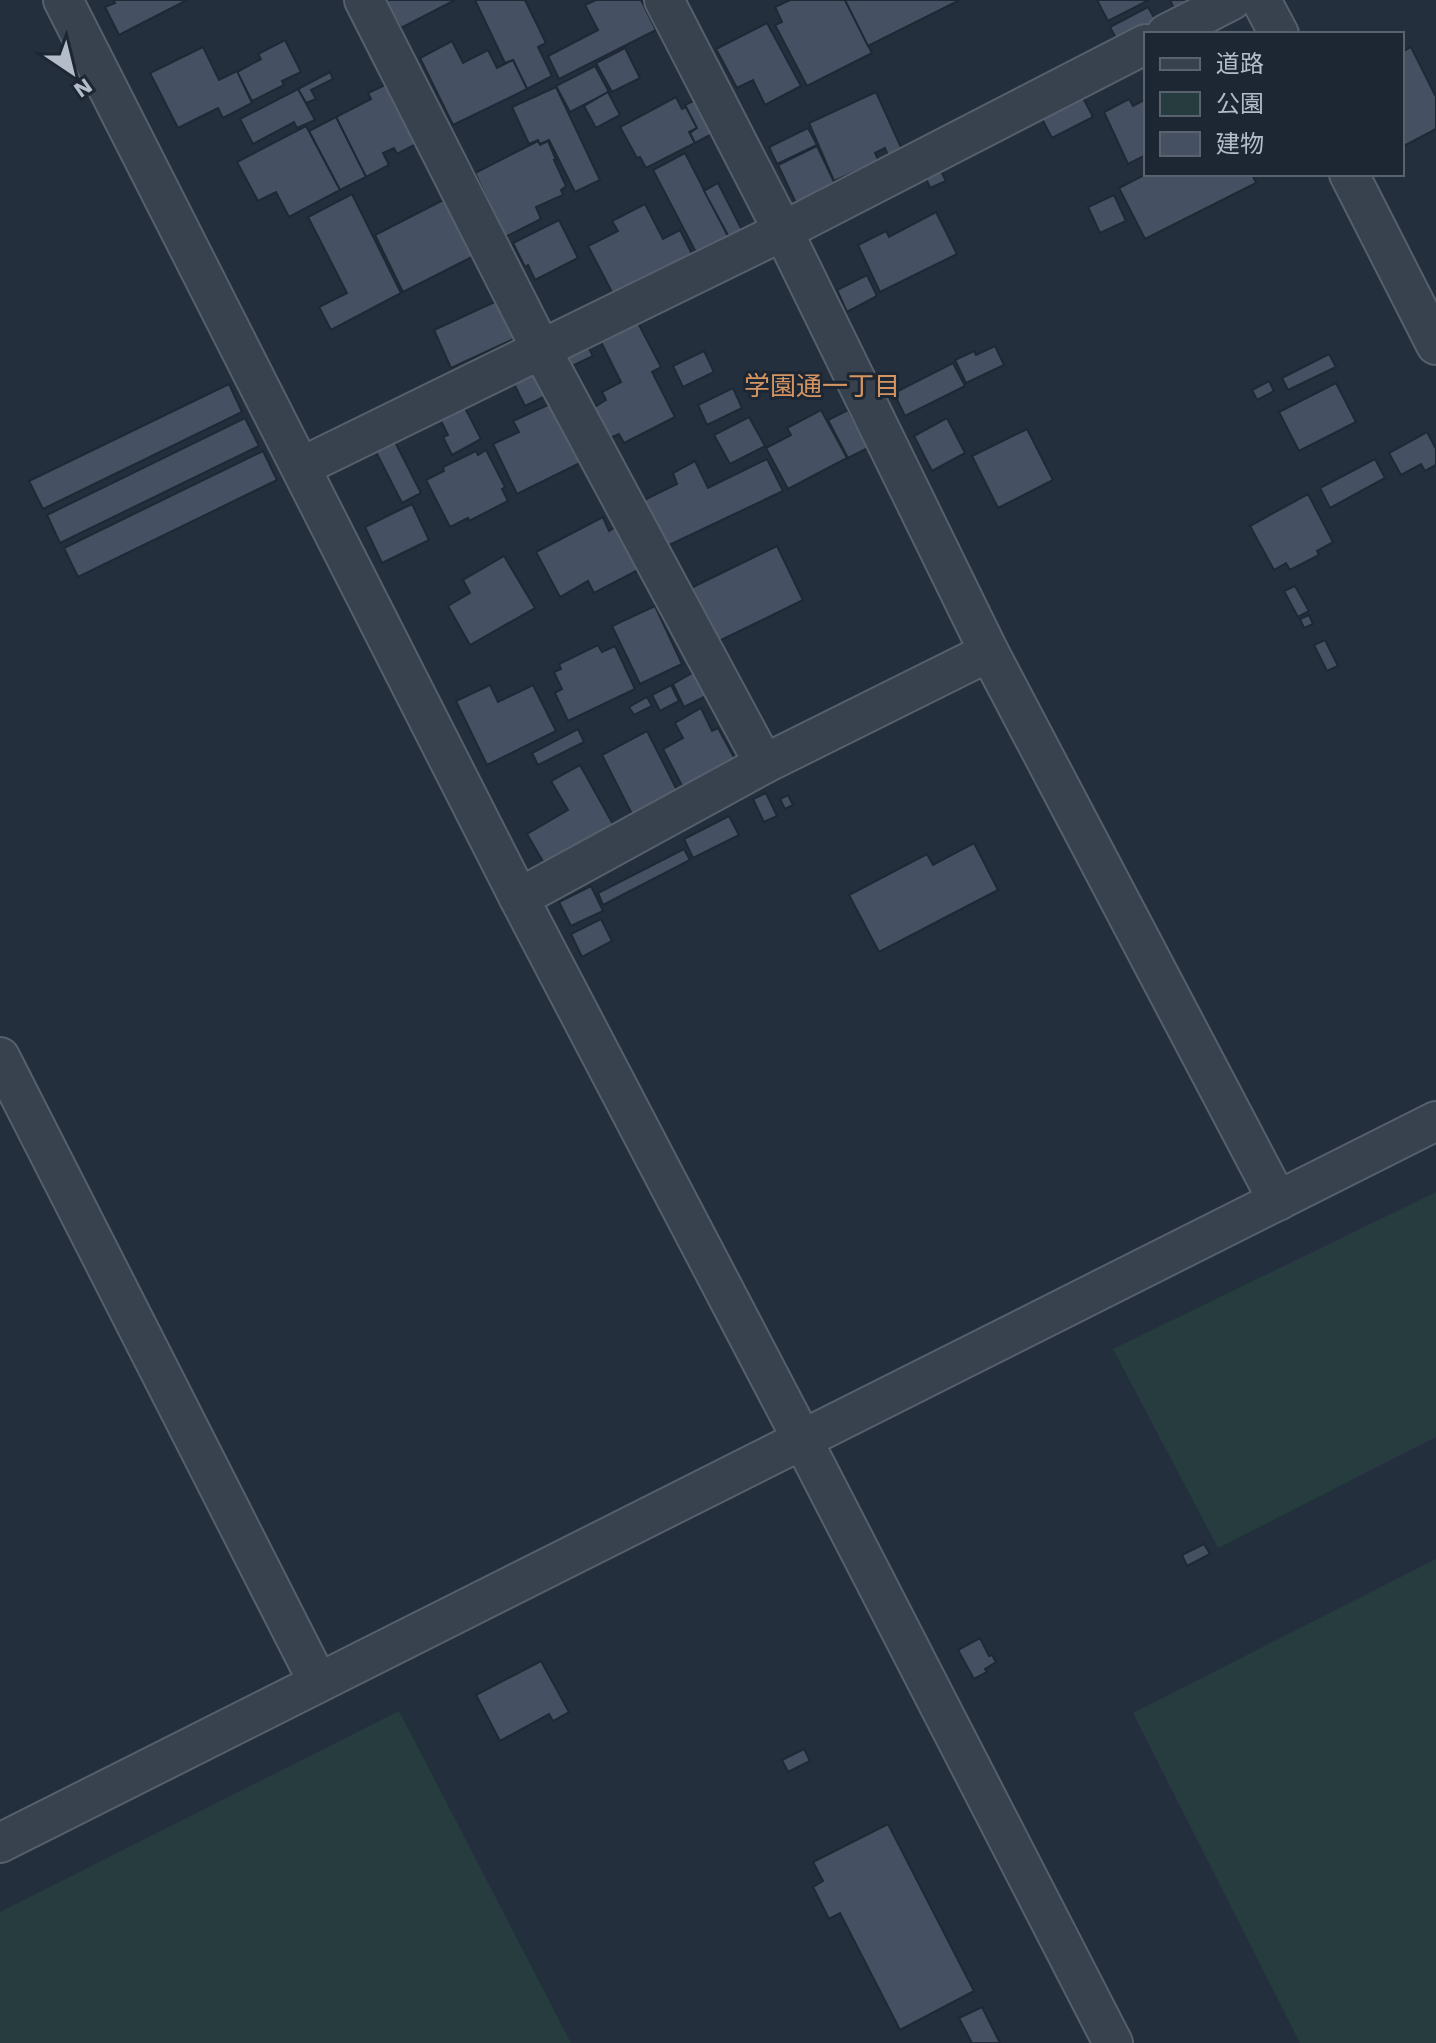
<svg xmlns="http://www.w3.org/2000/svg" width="1436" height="2043" font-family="'Work Sans','Noto Sans JP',sans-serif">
<rect width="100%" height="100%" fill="#242f3e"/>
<!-- green -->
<g fill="#263c3f">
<path d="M1436,1192V1437L1218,1548L1113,1349Z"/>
<path d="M1436,1559V2043H1300L1133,1713Z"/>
<path d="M399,1711L571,2043H0V1912Z"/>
</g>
<!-- building -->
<g fill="#455162" stroke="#1f2835" stroke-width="2">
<path d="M113,0H187L119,35L105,7L115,3Z"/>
<path d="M385,0H455L401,28Z"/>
<path d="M475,0H525L546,43L538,47L552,76L527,89L513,60L505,63Z"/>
<path d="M596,0H641L656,30L559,79L548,56L598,30L585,5Z"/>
<path d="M790,0H845L872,53L807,86L775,25L782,22L775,7Z"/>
<path d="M845,0H957L958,1L868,46Z"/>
<path d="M1097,0H1149L1108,21Z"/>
<path d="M1170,0H1206L1177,15Z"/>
<path d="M1148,7L1159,26L1120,46L1110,27Z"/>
<path d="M767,23L801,86L765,105L753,80L737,88L716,49Z"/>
<path d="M285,40L301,72L282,81L284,85L252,101L237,72L261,59L258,54Z"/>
<path d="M452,41L463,63L488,50L497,68L513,60L527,89L453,125L420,58Z"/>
<path d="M203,47L219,80L237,71L252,103L223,118L218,108L178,128L150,73Z"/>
<path d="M1411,47L1436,97V129L1402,147V52Z"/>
<path d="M625,48L640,78L612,92L596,63Z"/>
<path d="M595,66L609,92L570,112L556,86Z"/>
<path d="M330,72L333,79L311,90L316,99L306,103L298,89Z"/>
<path d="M389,83L424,140L397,154L394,148L383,153L389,165L366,177L336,117L371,99L368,93Z"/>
<path d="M556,87L600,180L575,192L549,140L540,144L538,140L529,144L512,107Z"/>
<path d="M298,89L315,120L297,128L294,122L253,144L240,119Z"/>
<path d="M608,92L620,115L596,128L584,106Z"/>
<path d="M876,92L904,154L890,161L885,148L875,153L879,161L834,181L809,123Z"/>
<path d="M1082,96L1093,117L1052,138L1041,117Z"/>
<path d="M676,97L682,109L686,107L697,128L689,132L695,143L646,168L640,157L637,158L620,127Z"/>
<path d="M697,99L714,133L695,143L690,133L697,128L685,105Z"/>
<path d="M1129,99L1133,106L1146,99V155L1128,164L1104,112Z"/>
<path d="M336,117L366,177L340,190L309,131Z"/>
<path d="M306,126L340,190L289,217L276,192L258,201L237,162Z"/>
<path d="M808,128L817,145L777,164L769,147Z"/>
<path d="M538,141L540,145L548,141L556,160H554L566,186L561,190L563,195L536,207L541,219L505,237L475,173Z"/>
<path d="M817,146L835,184L796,203L778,165Z"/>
<path d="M685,153L732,244L700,260L653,170Z"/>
<path d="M940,169L946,181L930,188L925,176Z"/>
<path d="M1146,174H1252L1256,183L1145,239L1119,188Z"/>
<path d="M718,183L743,232L730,239L704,191Z"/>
<path d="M352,194L401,293L331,330L319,307L347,293L308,217Z"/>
<path d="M1114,195L1126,221L1100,233L1088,207Z"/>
<path d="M447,198L476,255L403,292L375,235Z"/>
<path d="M645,204L663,239L680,230L692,254L613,294L588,246L618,231L612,221Z"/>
<path d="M936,212L957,254L880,292L858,245L886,231L889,237Z"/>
<path d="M559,220L578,258L535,280L528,265L525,267L513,243Z"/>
<path d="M867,275L877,296L847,312L837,290Z"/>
<path d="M501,299L518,337L451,368L434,330Z"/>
<path d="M638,323L661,367L652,372L675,417L624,443L619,434L610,438L593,408L606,400L602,392L621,382L601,342Z"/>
<path d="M586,343L593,356L570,367L563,354Z"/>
<path d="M995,346L1004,365L966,383L955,360L974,351L976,355Z"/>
<path d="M704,351L714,372L683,387L673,366Z"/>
<path d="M1329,354L1336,367L1288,390L1282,378Z"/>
<path d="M953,363L965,386L905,416L894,393Z"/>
<path d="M538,366L552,393L525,406L512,380Z"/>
<path d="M1269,381L1274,391L1257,400L1252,390Z"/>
<path d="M1336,383L1356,422L1299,451L1279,412Z"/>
<path d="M229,384L242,412L43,509L29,481Z"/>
<path d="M733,388L742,408L707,425L698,405Z"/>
<path d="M552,403L582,462L517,494L493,444L519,432L513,421Z"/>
<path d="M463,404L481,439L452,455L443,437L448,435L439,417Z"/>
<path d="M821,410L847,458L788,489L766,448L791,435L787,428Z"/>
<path d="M848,410L868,448L848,458L828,420Z"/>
<path d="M749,417L765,446L730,464L714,435Z"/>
<path d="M245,418L259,446L60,543L47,515Z"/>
<path d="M947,418L965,453L932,471L914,436Z"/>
<path d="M1027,429L1053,480L998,508L972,456Z"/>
<path d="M1427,432L1436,449V465L1425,471L1421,464L1401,475L1389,453Z"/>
<path d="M394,440L421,493L402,503L375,450Z"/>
<path d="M486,450L505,487L502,489L508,501L469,521L468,518L450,527L426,480L444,471L443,467L476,451L478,455Z"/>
<path d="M263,451L277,480L78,577L64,548Z"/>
<path d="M767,459L783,491L665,547L642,501L677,484L673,473L695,461L708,488Z"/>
<path d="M1375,459L1385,478L1330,508L1320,488Z"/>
<path d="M1308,494L1333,542L1317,551L1319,555L1290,570L1286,563L1274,570L1250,526Z"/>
<path d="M412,504L429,540L382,563L365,527Z"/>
<path d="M603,517L609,531L617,526L640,569L594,593L588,581L560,597L536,552Z"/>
<path d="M777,546L803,600L717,642L691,588Z"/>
<path d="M504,556L535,608L470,645L448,606L470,593L463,580Z"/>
<path d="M1295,586L1309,611L1298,617L1284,591Z"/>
<path d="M655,606L682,664L640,684L612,626Z"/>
<path d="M1309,615L1313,624L1304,628L1300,619Z"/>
<path d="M1325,640L1338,666L1327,671L1314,645Z"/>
<path d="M598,645L602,652L615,646L635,689L568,721L555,693L562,689L554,672L561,669L559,664Z"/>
<path d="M694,672L706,696L684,707L673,684Z"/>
<path d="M490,685L498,702L533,685L556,731L487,765L456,701Z"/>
<path d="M671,685L679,701L660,711L652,695Z"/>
<path d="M647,697L652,706L634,715L629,707Z"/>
<path d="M701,708L712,731L718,728L737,763L689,799L663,749L683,738L675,723Z"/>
<path d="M578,729L584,742L538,765L532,753Z"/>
<path d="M647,731L680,796L634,818L602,755Z"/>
<path d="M580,765L614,826L545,865L527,834L568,810L551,781Z"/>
<path d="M766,793L777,816L764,822L753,799Z"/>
<path d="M788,795L793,805L785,809L780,799Z"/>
<path d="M729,816L739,835L693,858L684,839Z"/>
<path d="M974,843L998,890L879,952L849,895L927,854L933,865Z"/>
<path d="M684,849L690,860L603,905L598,893Z"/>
<path d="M591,886L603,911L571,926L559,902Z"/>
<path d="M601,919L612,941L582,957L571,934Z"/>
<path d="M1204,1544L1210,1554L1187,1566L1182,1555Z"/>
<path d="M980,1638L989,1656L992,1655L996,1662L985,1669L987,1672L974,1679L958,1650Z"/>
<path d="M541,1661L569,1712L553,1721L549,1714L500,1741L476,1695Z"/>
<path d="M804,1749L810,1761L788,1772L782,1760Z"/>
<path d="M888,1824L974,1991L900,2030L840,1913L829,1919L813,1887L823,1881L813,1862Z"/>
<path d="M982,2007L1000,2043H972L959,2018Z"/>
</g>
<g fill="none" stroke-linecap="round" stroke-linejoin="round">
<defs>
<g id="minor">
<path d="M63,0L519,898L802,1439L1113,2043"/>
<path d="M364,0L541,349L764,764"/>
<path d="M664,0L783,231L989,652L1278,1201"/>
<path d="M1261,0L1279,34"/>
<path d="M1166,34L1232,0"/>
<path d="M1349,174L1436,345"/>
<path d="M301,467L783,231L1146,44"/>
<path d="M519,898L764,764L989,652"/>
<path d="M0,1057L318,1682"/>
<path d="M0,1843L1436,1121"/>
</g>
</defs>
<!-- minor casing -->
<use href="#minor" stroke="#565f6c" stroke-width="42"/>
<!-- minor -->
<use href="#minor" stroke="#38414e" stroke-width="38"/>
</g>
<g text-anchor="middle" stroke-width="6" stroke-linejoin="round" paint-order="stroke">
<!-- neighbourhood labels -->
<g font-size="26" fill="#d59563" stroke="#1d2633">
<text x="822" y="395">学園通一丁目</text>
</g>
</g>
<!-- legend -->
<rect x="1144" y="32" width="260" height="144" fill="#1d2633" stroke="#59626f" stroke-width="2"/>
<rect x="1160" y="58" width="40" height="12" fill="#38414e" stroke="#59626f" stroke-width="2"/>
<text x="1216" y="72" font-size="24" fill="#b4bcc9">道路</text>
<rect x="1160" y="92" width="40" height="24" fill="#263c3f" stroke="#59626f" stroke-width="2"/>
<text x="1216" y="112" font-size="24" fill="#b4bcc9">公園</text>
<rect x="1160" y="132" width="40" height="24" fill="#455162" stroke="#59626f" stroke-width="2"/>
<text x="1216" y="152" font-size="24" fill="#b4bcc9">建物</text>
<!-- north arrow -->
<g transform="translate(72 72) rotate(145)" stroke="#1d2633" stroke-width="6" paint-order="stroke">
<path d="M0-6L14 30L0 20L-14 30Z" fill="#b4bcc9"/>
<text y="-12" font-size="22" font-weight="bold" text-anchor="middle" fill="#b4bcc9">N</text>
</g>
</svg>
